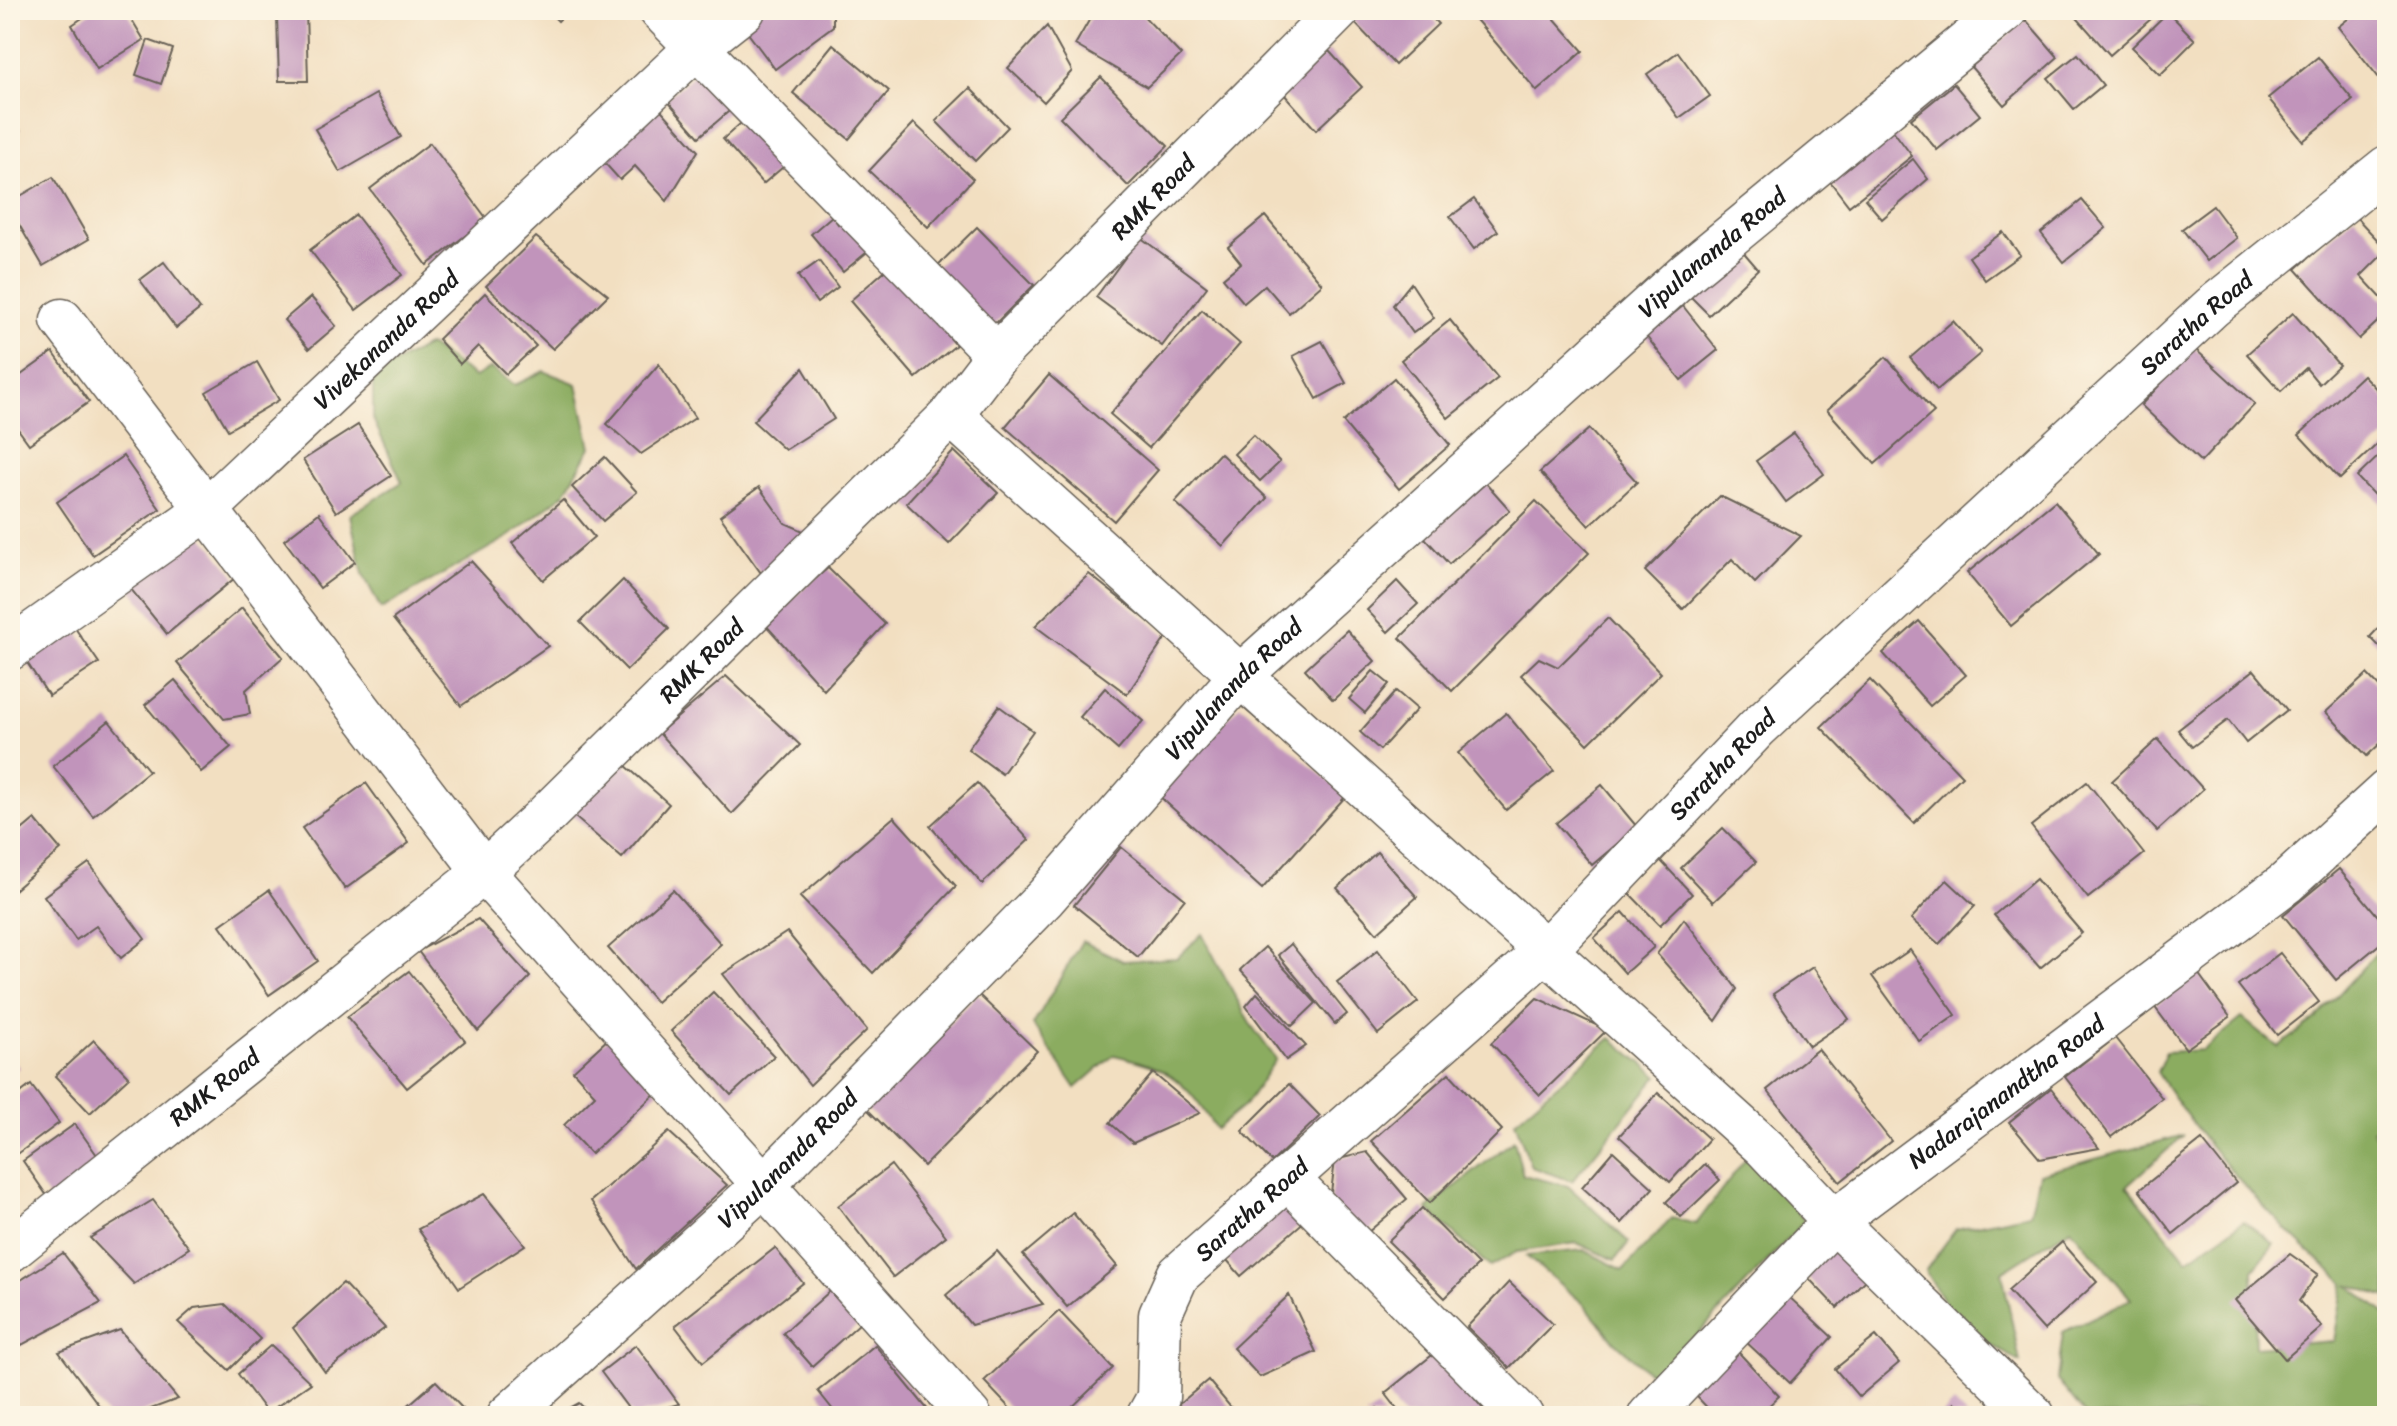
<svg xmlns="http://www.w3.org/2000/svg" width="2397" height="1426" font-family="Sriracha,sans-serif">
<rect width="100%" height="100%" fill="#fcf5e5"/>
<filter id="ink" filterUnits="userSpaceOnUse"><feTurbulence type="fractalNoise" baseFrequency=".0125" numOctaves="2"/><feDisplacementMap in="SourceGraphic" scale="16" xChannelSelector="R" yChannelSelector="G"/><feConvolveMatrix kernelMatrix="1 2 1 2 8 2 1 2 1" color-interpolation-filters="sRGB"/></filter>
<filter id="wash" filterUnits="userSpaceOnUse"><feTurbulence type="fractalNoise" baseFrequency=".006" numOctaves="4" result="noise"/><feDisplacementMap in="SourceGraphic" scale="32" xChannelSelector="R" yChannelSelector="G"/><feGaussianBlur stdDeviation="1.8" result="paint"/><feColorMatrix in="noise" values="0 0 0 0 0 0 0 0 0 0 0 0 0 0 0 0 0 1.4 0 .05"/><feComposite in="paint" operator="in"/></filter>
<g filter="url(#wash)">
<rect width="100%" height="100%" fill="#f2dfc1"/>
<!-- forest -->
<g fill="#8bac60" stroke="#54643e" stroke-width="2">
<path d="M429,345L475,377L490,368L515,385L544,371L577,384L591,447L565,493L510,536L381,609L363,574L350,515L402,482L373,419V375Z"/>
<path d="M1202,934L1249,1022L1276,1059L1245,1105L1216,1129C1185,1081 1171,1068 1114,1055L1076,1088L1033,1025L1082,941L1123,961L1177,958Z"/>
<path d="M2387,941V1120L2372,1130L2387,1152V1297L2347,1284L2387,1315V1416H2086L2057,1380L2063,1332L2131,1299L2071,1228L2002,1272L2020,1362L1960,1327L1925,1271L1956,1229L2030,1214L2039,1174L2184,1135L2127,1186L2187,1260L2244,1221L2274,1244L2253,1270L2255,1347L2334,1341L2344,1282C2279,1228 2202,1144 2157,1072L2166,1052L2203,1050L2242,1018L2278,1047L2316,1019Z"/>
<path d="M1611,1038L1658,1076L1572,1181L1531,1167L1515,1121Z"/>
<path d="M1514,1140L1523,1175L1568,1186L1629,1242L1615,1260L1577,1243L1517,1252L1490,1267L1427,1209Z"/>
<path d="M1750,1153L1805,1221L1656,1379L1615,1342L1585,1305L1526,1256L1584,1250L1623,1270L1672,1218L1696,1224Z"/>
</g>
<g id="blocks">
<!-- building -->
<g fill="#c194bb">
<path d="M94,10H126L144,40L97,69L72,25Z"/>
<path d="M295,10H306L308,81H279L277,16Z"/>
<path d="M547,10H569L558,21Z"/>
<path d="M759,10H833V26L775,69L741,24Z"/>
<path d="M1095,10H1138L1181,55L1147,87L1075,45Z"/>
<path d="M1360,10H1425L1438,24L1395,65L1351,19Z"/>
<path d="M1478,10H1547L1583,51L1537,91L1472,15Z"/>
<path d="M2070,10H2161L2110,55Z"/>
<path d="M2359,10H2387V88L2338,27Z"/>
<path d="M2168,12L2195,40L2160,75L2132,47Z"/>
<path d="M2026,20L2058,57L2004,105L1971,67Z"/>
<path d="M1047,26L1072,71L1044,102L1008,68Z"/>
<path d="M148,40L173,49L161,84L136,75Z"/>
<path d="M833,44L889,91L849,139L793,93Z"/>
<path d="M1329,51L1362,87L1316,130L1283,93Z"/>
<path d="M1678,52L1710,96L1679,118L1647,74Z"/>
<path d="M2078,54L2103,85L2074,109L2048,78Z"/>
<path d="M2318,57L2353,100L2303,141L2268,98Z"/>
<path d="M702,68L735,106L699,137L666,99Z"/>
<path d="M1101,77L1168,146L1128,186L1060,117Z"/>
<path d="M1954,84L1980,115L1937,150L1911,119Z"/>
<path d="M970,88L1008,127L975,161L936,121Z"/>
<path d="M376,94L401,137L340,172L315,129Z"/>
<path d="M655,103L698,151L667,201L635,166L620,180L602,160Z"/>
<path d="M749,116L789,162L763,184L723,139Z"/>
<path d="M10,120L20,130L10,136Z"/>
<path d="M914,123L973,179L928,227L869,171Z"/>
<path d="M1892,129L1912,156L1849,206L1829,180Z"/>
<path d="M430,143L487,219L427,265L370,189Z"/>
<path d="M1913,159L1928,179L1882,219L1865,199Z"/>
<path d="M53,177L89,239L43,266L10,209V202Z"/>
<path d="M1474,199L1498,231L1474,249L1450,217Z"/>
<path d="M2082,200L2106,228L2064,262L2041,233Z"/>
<path d="M2213,206L2237,238L2207,261L2182,229Z"/>
<path d="M852,212L878,243L843,272L811,234L832,216L838,224Z"/>
<path d="M356,215L402,275L356,310L310,250Z"/>
<path d="M1265,216L1322,284L1289,313L1265,285L1244,303L1223,278L1241,263L1228,247Z"/>
<path d="M2355,216L2387,250L2361,276L2387,304V313L2359,339L2296,269Z"/>
<path d="M977,227L1034,285L988,331L931,272Z"/>
<path d="M2003,232L2020,255L1985,280L1969,257Z"/>
<path d="M536,237L608,295L553,349L486,286Z"/>
<path d="M1140,237L1207,287L1162,346L1096,297Z"/>
<path d="M1740,248L1758,269L1709,315L1690,296Z"/>
<path d="M819,261L838,287L817,303L798,276Z"/>
<path d="M164,262L200,309L176,328L140,280Z"/>
<path d="M889,267L956,345L916,378L850,301Z"/>
<path d="M1411,283L1434,318L1413,333L1393,305Z"/>
<path d="M485,293L536,346L506,374L478,346L460,364L438,339Z"/>
<path d="M311,297L336,326L309,349L284,320Z"/>
<path d="M1683,306L1718,350L1681,380L1646,336Z"/>
<path d="M1202,310L1240,344L1149,448L1110,414Z"/>
<path d="M2293,313L2339,365L2319,384L2306,368L2281,391L2247,354Z"/>
<path d="M1450,320L1498,378L1448,418L1401,360Z"/>
<path d="M1953,321L1981,353L1937,390L1910,358Z"/>
<path d="M1322,341L1346,383L1317,399L1293,356Z"/>
<path d="M2194,348L2255,404L2201,462L2141,405Z"/>
<path d="M53,352L89,402L29,444L10,418V383Z"/>
<path d="M1886,357L1934,412L1875,464L1827,410Z"/>
<path d="M257,362L279,400L228,430L206,392Z"/>
<path d="M659,364L695,418L641,454L607,424Z"/>
<path d="M803,368L834,419L785,450L753,421Z"/>
<path d="M1049,375L1158,470L1114,521L1005,427Z"/>
<path d="M2363,375L2387,400V435L2340,479L2299,435Z"/>
<path d="M1394,378L1450,445L1399,489L1343,422Z"/>
<path d="M358,425L391,476L336,512L303,460Z"/>
<path d="M1589,429L1637,482L1589,526L1540,472Z"/>
<path d="M1794,433L1824,474L1786,502L1756,461Z"/>
<path d="M1253,435L1280,462L1260,481L1234,454Z"/>
<path d="M2387,448V509L2357,477Z"/>
<path d="M954,451L998,493L949,544L906,503Z"/>
<path d="M1220,453L1267,498L1223,546L1175,502Z"/>
<path d="M123,456L160,509L93,555L57,502Z"/>
<path d="M605,457L637,492L603,521L572,487Z"/>
<path d="M1486,483L1510,510L1449,564L1424,537Z"/>
<path d="M759,487L785,523L808,533L805,540L761,573L720,516Z"/>
<path d="M1720,496L1801,536L1755,583L1732,559L1683,609L1645,571Z"/>
<path d="M563,500L594,537L543,580L512,543Z"/>
<path d="M1536,501L1589,553L1452,691L1400,638Z"/>
<path d="M2055,501L2099,554L2011,626L1967,573Z"/>
<path d="M319,513L355,562L320,588L284,540Z"/>
<path d="M199,531L236,577L167,634L130,588Z"/>
<path d="M471,561L548,646L461,706L393,619Z"/>
<path d="M828,568L885,624L824,690L764,623Z"/>
<path d="M1089,574L1167,636L1127,694L1035,626Z"/>
<path d="M623,580L669,629L627,670L580,622Z"/>
<path d="M1397,581L1418,604L1388,632L1367,610Z"/>
<path d="M242,608L283,657L246,690L250,714L224,719L177,663Z"/>
<path d="M1608,618L1661,673L1588,744L1521,675L1539,658L1558,667Z"/>
<path d="M2387,619V654L2370,637Z"/>
<path d="M1919,621L1966,675L1930,706L1883,653Z"/>
<path d="M75,628L99,663L49,696L26,661Z"/>
<path d="M1347,630L1375,661L1333,700L1305,669Z"/>
<path d="M2254,670L2287,710L2246,743L2228,720L2192,747L2178,730Z"/>
<path d="M1373,671L1389,684L1365,713L1349,699Z"/>
<path d="M2367,674L2387,695V737L2367,756L2326,712Z"/>
<path d="M726,676L800,745L732,814L659,733Z"/>
<path d="M175,680L231,747L201,772L145,705Z"/>
<path d="M1870,680L1962,776L1914,823L1821,727Z"/>
<path d="M1105,688L1143,721L1118,750L1080,717Z"/>
<path d="M1396,691L1417,709L1380,750L1360,732Z"/>
<path d="M1240,705L1346,796L1262,889L1158,795Z"/>
<path d="M999,706L1033,731L1002,774L968,749Z"/>
<path d="M1506,713L1554,771L1506,810L1458,753Z"/>
<path d="M109,721L149,771L93,816L53,766Z"/>
<path d="M2158,739L2203,789L2157,831L2112,781Z"/>
<path d="M616,757L669,804L622,858L569,812Z"/>
<path d="M2087,782L2144,854L2088,898L2031,826Z"/>
<path d="M366,783L409,843L345,889L302,828Z"/>
<path d="M977,783L1029,840L982,884L930,826Z"/>
<path d="M1602,785L1637,827L1592,865L1556,823Z"/>
<path d="M894,817L956,886L873,973L800,897Z"/>
<path d="M35,819L61,850L14,890L10,885V840Z"/>
<path d="M1723,828L1756,862L1713,902L1681,868Z"/>
<path d="M1121,847L1185,899L1138,957L1074,905Z"/>
<path d="M1377,852L1417,897L1377,933L1337,888Z"/>
<path d="M1660,860L1692,894L1660,925L1628,892Z"/>
<path d="M89,863L145,939L121,958L96,926L76,940L44,896Z"/>
<path d="M2339,869L2387,927V938L2336,980L2283,915Z"/>
<path d="M2036,879L2082,933L2040,968L1994,915Z"/>
<path d="M1947,880L1975,906L1939,944L1911,919Z"/>
<path d="M269,890L318,961L269,995L220,925Z"/>
<path d="M673,890L721,944L656,1002L608,948Z"/>
<path d="M1623,912L1654,947L1625,973L1594,938Z"/>
<path d="M478,919L530,977L478,1031L418,951Z"/>
<path d="M1684,919L1737,989L1716,1021L1657,954Z"/>
<path d="M787,932L867,1030L810,1085L723,974Z"/>
<path d="M1291,944L1347,1014L1335,1024L1278,955Z"/>
<path d="M1265,947L1316,1003L1292,1026L1240,970Z"/>
<path d="M1378,950L1418,1002L1378,1034L1337,982Z"/>
<path d="M1910,950L1956,1015L1919,1041L1872,976Z"/>
<path d="M2280,953L2319,1002L2277,1035L2238,985Z"/>
<path d="M1813,967L1849,1019L1809,1046L1773,994Z"/>
<path d="M409,971L465,1041L407,1088L347,1017Z"/>
<path d="M2198,973L2230,1017L2186,1049L2154,1006Z"/>
<path d="M713,992L774,1056L731,1095L671,1031Z"/>
<path d="M1257,993L1306,1046L1286,1060L1246,1006Z"/>
<path d="M978,994L1037,1051L924,1166L866,1108Z"/>
<path d="M1537,998L1607,1030L1540,1095L1491,1043Z"/>
<path d="M609,1038L658,1091L591,1154L564,1125L595,1095L573,1071Z"/>
<path d="M2115,1038L2162,1098L2111,1137L2065,1077Z"/>
<path d="M94,1040L129,1077L90,1113L55,1076Z"/>
<path d="M1818,1049L1891,1141L1840,1182L1767,1090Z"/>
<path d="M10,1054L19,1068L10,1073Z"/>
<path d="M1153,1073L1200,1113L1133,1143L1110,1123Z"/>
<path d="M1449,1073L1502,1130L1430,1203L1371,1141Z"/>
<path d="M1289,1084L1320,1116L1272,1162L1242,1131Z"/>
<path d="M31,1085L59,1123L15,1156L10,1150V1101Z"/>
<path d="M2051,1088L2099,1148L2040,1159L2009,1122Z"/>
<path d="M1658,1093L1709,1139L1670,1182L1619,1136Z"/>
<path d="M75,1124L104,1165L52,1203L23,1161Z"/>
<path d="M669,1132L727,1185L636,1269L591,1201Z"/>
<path d="M2202,1140L2236,1183L2173,1234L2139,1190Z"/>
<path d="M1613,1151L1653,1188L1622,1223L1582,1187Z"/>
<path d="M1367,1152L1407,1199L1361,1238L1330,1201L1335,1160Z"/>
<path d="M1705,1164L1720,1180L1681,1217L1666,1202Z"/>
<path d="M891,1165L946,1236L893,1277L838,1206Z"/>
<path d="M484,1194L525,1245L459,1288L418,1229Z"/>
<path d="M1285,1195L1306,1220L1241,1276L1219,1251Z"/>
<path d="M153,1200L189,1248L134,1284L90,1238Z"/>
<path d="M1422,1208L1478,1265L1445,1298L1388,1241Z"/>
<path d="M1073,1213L1117,1266L1067,1307L1023,1255Z"/>
<path d="M1833,1235L1871,1274L1837,1308L1799,1268Z"/>
<path d="M2062,1242L2097,1282L2044,1330L2008,1290Z"/>
<path d="M775,1248L803,1283L703,1362L675,1326Z"/>
<path d="M997,1251L1043,1304L971,1325L946,1295Z"/>
<path d="M63,1253L101,1303L16,1348L10,1338V1287Z"/>
<path d="M2290,1254L2318,1274L2299,1301L2322,1327L2285,1359L2235,1300Z"/>
<path d="M1509,1282L1553,1324L1509,1368L1467,1327Z"/>
<path d="M343,1283L385,1328L325,1372L293,1328Z"/>
<path d="M830,1291L859,1324L812,1366L783,1333Z"/>
<path d="M1289,1295L1316,1352L1260,1377L1233,1348Z"/>
<path d="M1787,1295L1832,1337L1790,1383L1744,1340Z"/>
<path d="M225,1304L260,1339L229,1370L178,1322L194,1308Z"/>
<path d="M1059,1311L1113,1368L1063,1416H1017L984,1381Z"/>
<path d="M120,1330L178,1399L132,1416H107L59,1352Z"/>
<path d="M1876,1336L1899,1363L1859,1397L1835,1369Z"/>
<path d="M1729,1342L1779,1396L1758,1416H1715L1685,1384Z"/>
<path d="M271,1345L311,1383L267,1413L238,1374Z"/>
<path d="M636,1345L679,1404L634,1416L601,1372Z"/>
<path d="M875,1345L933,1416H838L818,1391Z"/>
<path d="M1436,1352L1484,1410L1476,1416H1403L1385,1393Z"/>
<path d="M1208,1380L1238,1416H1165Z"/>
<path d="M436,1381L466,1412L462,1416H396Z"/>
<path d="M579,1403L592,1416H555Z"/>
<path d="M1954,1403L1967,1416H1941Z"/>
<path d="M1377,1408L1383,1416H1365Z"/>
</g>
</g>
</g>
<g filter="url(#ink)">
<use href="#blocks" fill-opacity="0" stroke="#676056" stroke-width="2"/>
<g fill="none" stroke-linecap="round" stroke-linejoin="round">
<defs>
<g id="street">
<path d="M660,10L997,355"/>
<path d="M62,320L484,872L970,1416"/>
<path d="M951,415L1765,1148L1834,1221L2034,1416"/>
<path id="s1" d="M10,649L206,510L697,47L744,10"/>
<path d="M1287,1178L1522,1416"/>
<path id="s2" d="M10,1251L484,872L546,815L951,415L997,355L1339,10"/>
<path id="s3" d="M508,1416L765,1184L1045,898L1240,676L1687,272L2006,10"/>
<path id="s4" d="M1148,1416L1158,1398L1160,1315L1178,1275L1546,950L1757,728L2212,307L2387,167"/>
<path id="s5" d="M1649,1416L1834,1221L2286,883L2387,791"/>
</g>
</defs>
<!-- street casing -->
<use href="#street" stroke="#676056" stroke-width="45"/>
<!-- street -->
<use href="#street" stroke="#fff" stroke-width="42"/>
</g>
</g>
<g text-anchor="middle" stroke-width="6" stroke-linejoin="round" paint-order="stroke">
<!-- street labels -->
<g font-size="24" fill="#1c1c1c" stroke="#fcf5e5">
<text dy="8" stroke="none"><textPath href="#s2" startOffset="1558">RMK Road</textPath></text>
<text dy="8" stroke="none"><textPath href="#s3" startOffset="1676">Vipulananda Road</textPath></text>
<text dy="8" stroke="none"><textPath href="#s4" startOffset="1542">Saratha Road</textPath></text>
<text dy="8" stroke="none"><textPath href="#s1" startOffset="488">Vivekananda Road</textPath></text>
<text dy="8" stroke="none"><textPath href="#s2" startOffset="910">RMK Road</textPath></text>
<text dy="8" stroke="none"><textPath href="#s3" startOffset="1028">Vipulananda Road</textPath></text>
<text dy="8" stroke="none"><textPath href="#s4" startOffset="894">Saratha Road</textPath></text>
<text dy="8" stroke="none"><textPath href="#s2" startOffset="262">RMK Road</textPath></text>
<text dy="8" stroke="none"><textPath href="#s5" startOffset="484">Nadarajanandtha Road</textPath></text>
<text dy="8" stroke="none"><textPath href="#s3" startOffset="380">Vipulananda Road</textPath></text>
<text dy="8" stroke="none"><textPath href="#s4" startOffset="246">Saratha Road</textPath></text>
</g>
</g>
<!-- margin -->
<rect width="2397" height="1426" fill="none" stroke="#fcf5e5" stroke-width="40"/>
</svg>
